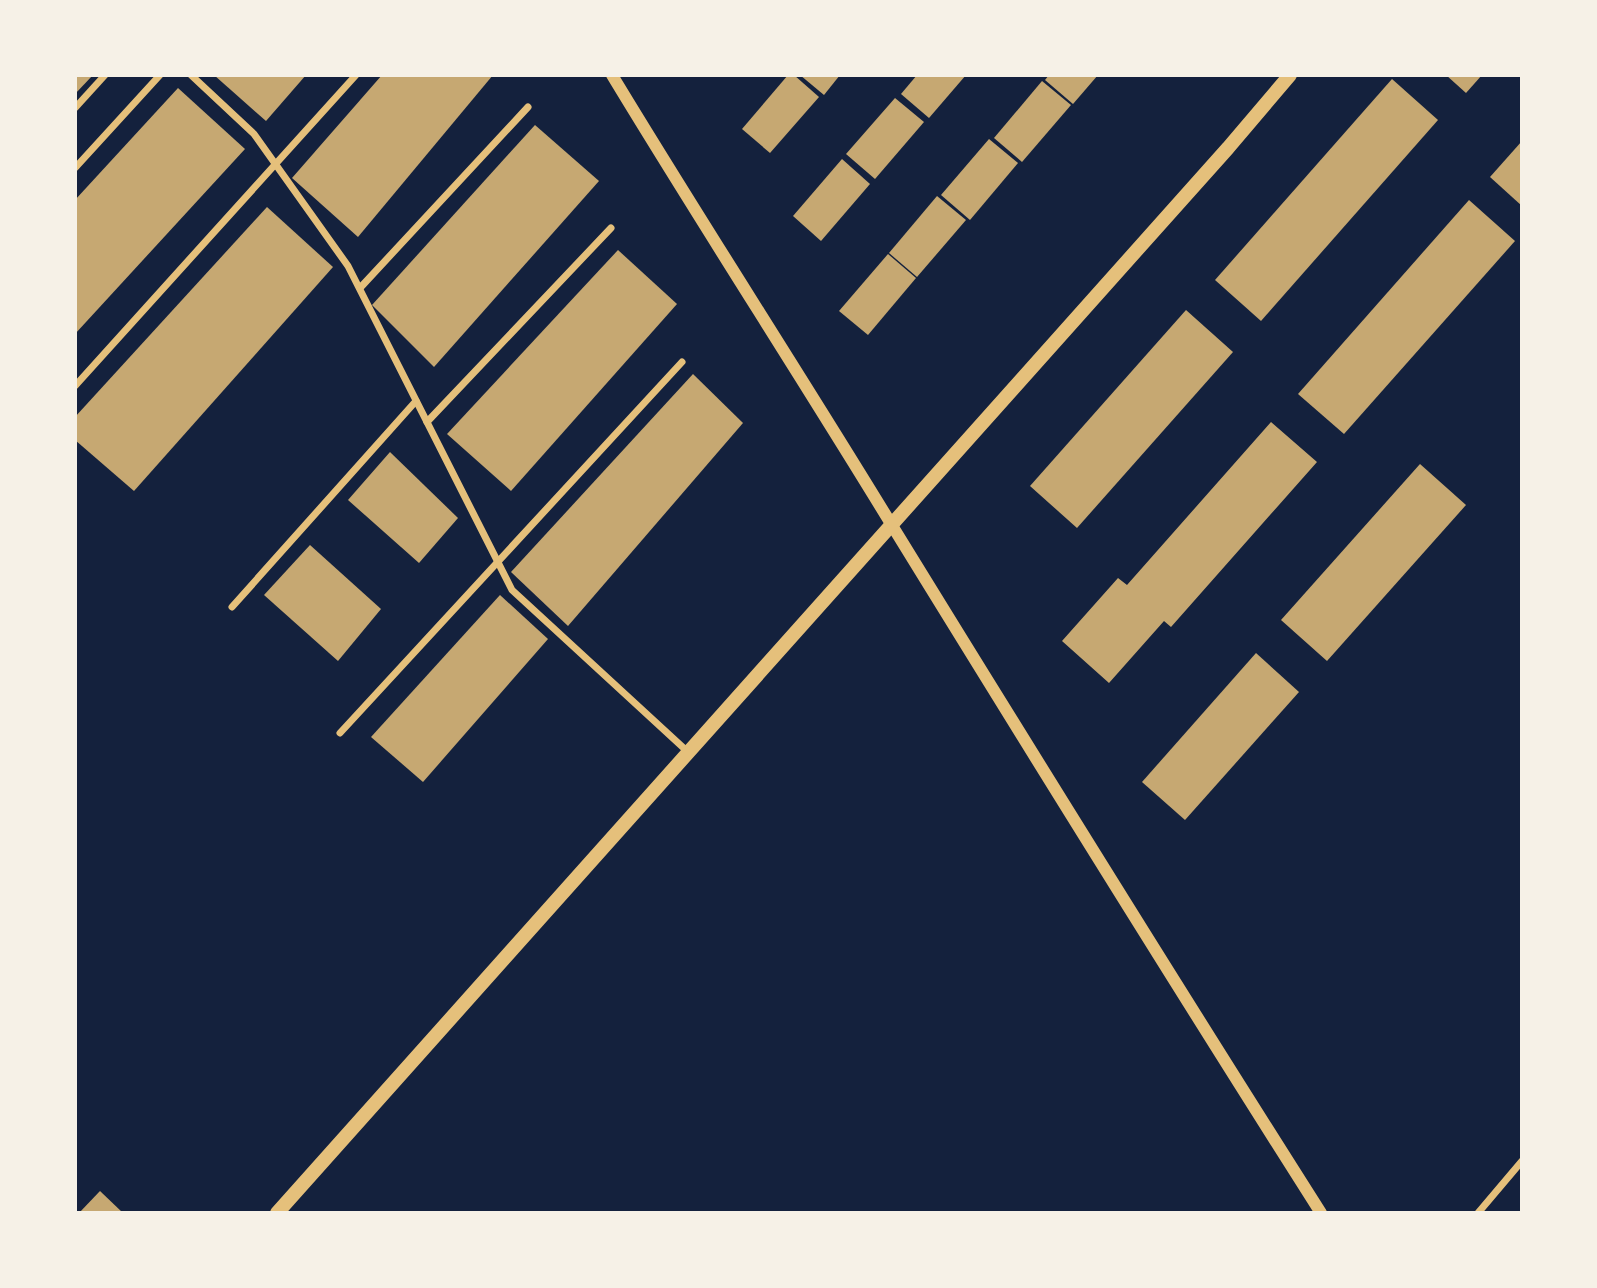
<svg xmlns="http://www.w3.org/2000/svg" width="1597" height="1288" font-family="Commissioner,sans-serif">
<rect width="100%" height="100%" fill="#14213d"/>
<!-- building -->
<g fill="#c6a872">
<path d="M75,75H93L75,94Z"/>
<path d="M214,75H306L266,121Z"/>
<path d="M382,75H493L358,237L292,178Z"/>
<path d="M788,75H794L819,97L770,153L742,129Z"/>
<path d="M800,75H840L824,95Z"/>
<path d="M917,75H966L929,118L901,94Z"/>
<path d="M1049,75H1098L1073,104L1045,80Z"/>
<path d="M1446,75H1482L1466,93Z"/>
<path d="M1392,79L1438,120L1261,321L1215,280Z"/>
<path d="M1042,81L1071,105L1022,162L994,138Z"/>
<path d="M178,88L245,149L75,334V200Z"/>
<path d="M895,98L924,122L875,179L846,154Z"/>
<path d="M535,125L599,181L434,367L372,305Z"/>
<path d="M989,139L1018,163L970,220L941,195Z"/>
<path d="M1522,141V206L1490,177Z"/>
<path d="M842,159L870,184L821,241L793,216Z"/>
<path d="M937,196L966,220L917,277L889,253Z"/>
<path d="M1469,200L1515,241L1344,434L1298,394Z"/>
<path d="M267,207L333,267L134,491L75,440V417Z"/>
<path d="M618,250L677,304L511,491L447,434Z"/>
<path d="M888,254L916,278L868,335L839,311Z"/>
<path d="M1186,310L1233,352L1077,528L1030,486Z"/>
<path d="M693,374L743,423L568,626L511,572Z"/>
<path d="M1271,422L1317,462L1171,627L1164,621L1109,683L1062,641L1118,578L1127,585Z"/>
<path d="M390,452L458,518L419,563L348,500Z"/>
<path d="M1420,464L1466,505L1327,661L1281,620Z"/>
<path d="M310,545L381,609L338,661L264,595Z"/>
<path d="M500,595L548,639L423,782L371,737Z"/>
<path d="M1256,653L1299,692L1185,820L1142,782Z"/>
<path d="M100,1191L123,1213H79Z"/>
</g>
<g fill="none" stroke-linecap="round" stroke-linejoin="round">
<!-- minor -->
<g stroke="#e5c07b" stroke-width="7">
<path d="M191,75L254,134L348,266L512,590L688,752"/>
<path d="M75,108L105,75"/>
<path d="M75,168L160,75"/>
<path d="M360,288L528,107"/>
<path d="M75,386L356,75"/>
<path d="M427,422L611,228"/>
<path d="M232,607L416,401"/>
<path d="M340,733L682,362"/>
<path d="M1478,1213L1522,1161"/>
</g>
<!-- tertiary -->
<path stroke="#e5c07b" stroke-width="12" d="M612,75C704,227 801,376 893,527C1034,756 1176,985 1321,1213"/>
<!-- secondary -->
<path stroke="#e5c07b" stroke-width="14" d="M277,1213L1228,148L1290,75"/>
</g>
<!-- border -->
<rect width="1597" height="1288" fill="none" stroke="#f6f1e7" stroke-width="154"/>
</svg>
